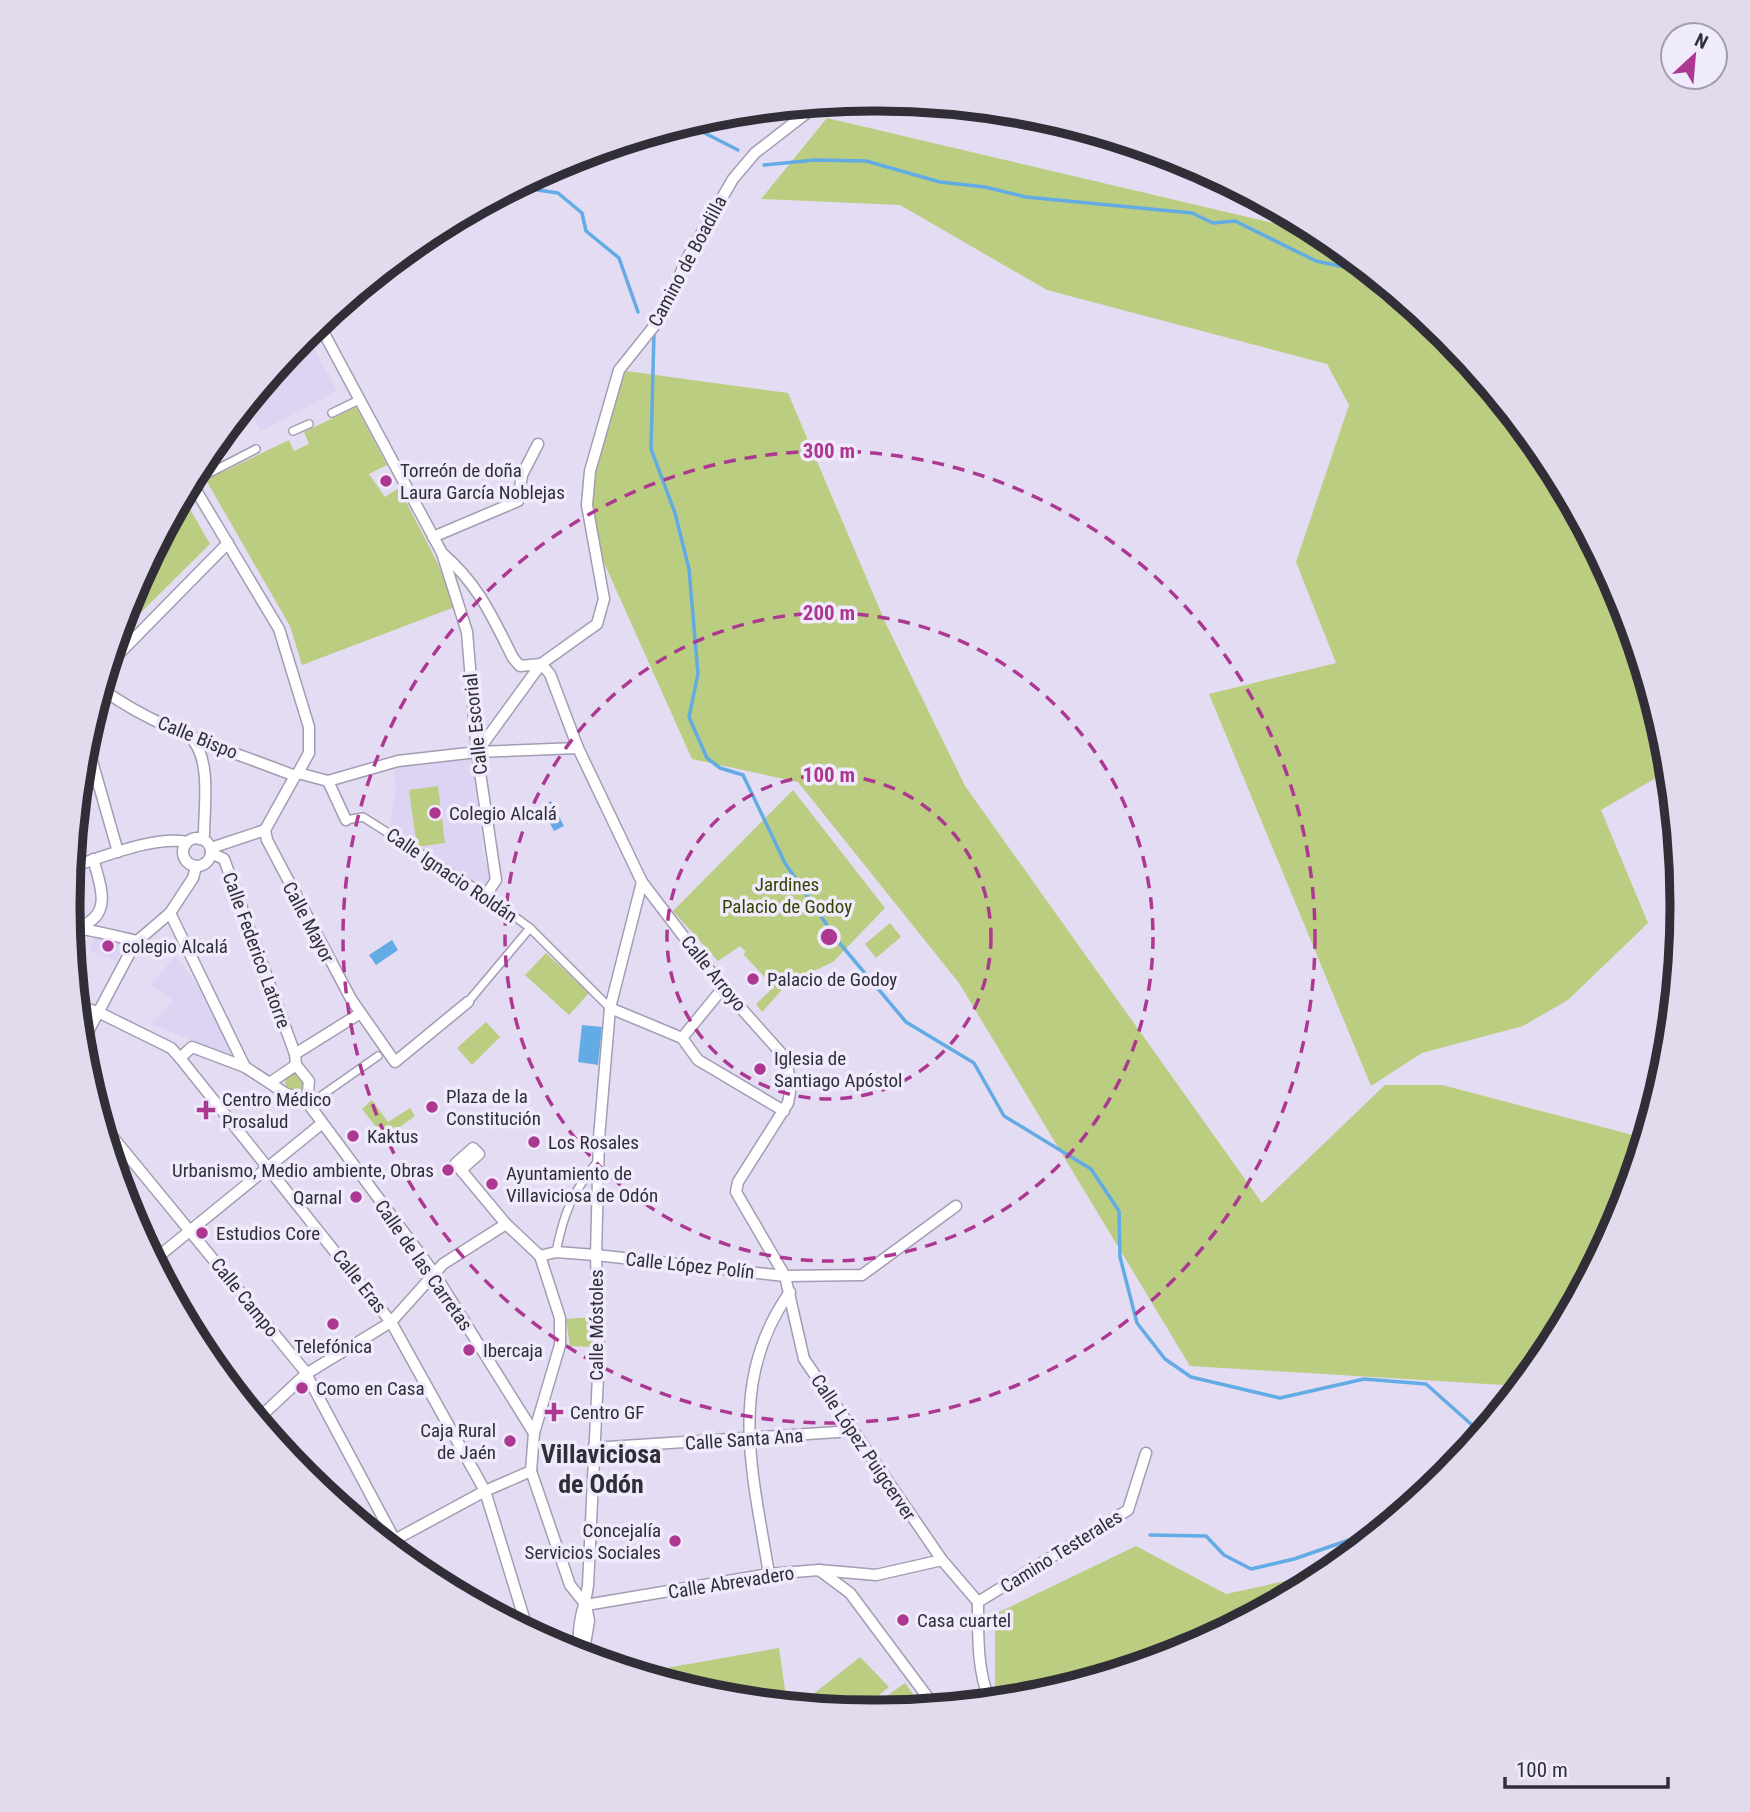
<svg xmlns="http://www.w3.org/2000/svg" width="1750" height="1812" font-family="'Roboto Condensed',sans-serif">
<rect width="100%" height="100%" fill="#e4dcf3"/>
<!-- built -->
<g fill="#ddd3f2">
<path d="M306,334L337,391L261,431L246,406Z"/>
<path d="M472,758L483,855L492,878L483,888L389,830L396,785L394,768Z"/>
<path d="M94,937L126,943L117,961L90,950Z"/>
<path d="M73,956L87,958L83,978L75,976Z"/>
<path d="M175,956L195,982L233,1050L227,1055L152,1024L174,1001L151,985Z"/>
</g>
<!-- green -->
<g fill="#bbcd80">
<path d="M827,118L1324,235L1446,336L1546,458L1620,598L1666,749L1668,771L1601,810L1648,923L1568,1000L1523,1026L1422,1053L1371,1086L1209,694L1336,663L1296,562L1349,405L1327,364L1047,290L900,205L761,199Z"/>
<path d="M619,370L788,393L886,624L965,786L1262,1203L1385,1085H1442L1644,1138L1620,1215L1546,1355L1520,1386L1190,1366L959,983L798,782L692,759L592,536L590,471Z"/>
<path d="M356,407L387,465L369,474L385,497L399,488L438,564L455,607L302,665L290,626L206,480L289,440L294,451L309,444L304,432Z"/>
<path d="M183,497L210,544L118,635L130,597Z"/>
<path d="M438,786L445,843L417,847L409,790Z"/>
<path d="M793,790L885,908L833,962L788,983L762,1012L756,1004L774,987L743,954L746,952L740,946L718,961L673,911Z"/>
<path d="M890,923L901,937L876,958L865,944Z"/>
<path d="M546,953L589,993L569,1015L525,975Z"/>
<path d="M486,1022L500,1037L472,1065L457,1048Z"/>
<circle cx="295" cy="1083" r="10"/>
<path d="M372,1100L388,1122L410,1108L415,1116L385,1138L362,1109Z"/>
<path d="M593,1317L594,1347L570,1346L566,1319Z"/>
<path d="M1136,1546L1226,1594L1331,1571L1183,1651L1032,1697L1000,1700L995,1692V1614Z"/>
<path d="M779,1648L787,1704L717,1697L638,1673Z"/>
<path d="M860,1657L889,1687L859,1711L812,1707L806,1700Z"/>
<path d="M905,1683L923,1708L864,1712Z"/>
</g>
<!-- water -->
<g fill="#62abe5">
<path d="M551,801L564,826L554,831L541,807Z"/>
<path d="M392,940L398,950L376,965L369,955Z"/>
<path d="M582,1025L602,1027L598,1065L578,1062Z"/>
</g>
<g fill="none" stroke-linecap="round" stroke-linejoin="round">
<!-- stream -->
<g stroke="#62abe5" stroke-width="3.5">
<path d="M687,124L738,150"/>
<path d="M764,165L815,160L866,161L940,182L985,187L1026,197L1192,213L1213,223L1235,221L1316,261L1368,272"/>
<path d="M517,187L558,193L582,213L586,231L619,258L638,312"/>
<path d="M654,332L651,449L675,513L689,569L698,674L689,717L707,758L720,768L743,775L785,863L837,940L906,1022L974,1063L1004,1116L1091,1169L1119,1211L1120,1257L1137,1323L1165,1359L1191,1377L1280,1398L1364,1379L1426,1384L1481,1433"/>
<path d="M1150,1535L1206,1536L1224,1555L1251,1569L1294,1559L1352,1539L1368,1540"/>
</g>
<defs>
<g id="pedestrian">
<path d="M332,413L359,400"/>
<path d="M293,431L309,424"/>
<path d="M192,482L256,449"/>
<path d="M346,820L363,817L486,895L530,928L610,1008"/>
<path d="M468,1002L530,928"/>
<path d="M308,1105L378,1056"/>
<path d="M556,1252C564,1212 572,1193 598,1161"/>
</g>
<g id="minor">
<path d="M319,324L442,553C478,584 492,616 513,658L520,666L541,664"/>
<path d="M191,482L279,629L309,727V753L298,773"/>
<path d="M433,537L518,501L522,475L538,444"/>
<path d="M442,553L467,632L477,752L496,880L486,895"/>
<path d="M110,663L228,543"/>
<path d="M541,664L550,674L578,748L642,882L723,988L781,1053C790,1069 793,1084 788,1103L738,1182L736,1192L785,1276L804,1359L942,1560L978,1602"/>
<path d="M102,689C159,731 230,750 295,776L298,773L328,781"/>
<path d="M190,737C212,758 204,806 204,835L199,839"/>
<path d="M86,740L118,852"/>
<path d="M477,752L541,664L597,624L604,599L587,505L590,471L619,370L659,320L689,255L733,179L755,153L817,105"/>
<path d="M295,776L265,830L267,840L351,999L395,1062L468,1002"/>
<path d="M328,781L398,761L477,752L578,748"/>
<path d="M328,781L346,820"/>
<circle cx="197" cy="852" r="14"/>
<path d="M211,848L265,830"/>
<path d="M211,853L224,859L295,1054L296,1065"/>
<path d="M72,867C102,857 157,835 187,842"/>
<path d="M170,913L245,1067"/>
<path d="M79,927C113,915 101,887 93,859"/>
<path d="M70,928C84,927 121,938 138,941"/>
<path d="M78,1006L98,1012L171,1048L180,1058L391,1322L485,1491L528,1631"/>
<path d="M610,1008L682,1038L698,1060L784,1111"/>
<path d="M682,1038L723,988"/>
<path d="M82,1043L135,943L170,913L193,878L196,867"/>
<path d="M295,1054L359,1014"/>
<path d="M180,1058L192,1047L245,1067L285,1093L307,1102"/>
<path d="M296,1065L309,1081L307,1102"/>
<path d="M271,1082L296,1065"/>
<path d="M307,1102L434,1273L534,1433"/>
<path d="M102,1124L304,1370L405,1559"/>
<path d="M461,1170L479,1154L473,1148L456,1163L461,1170L506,1224L540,1256L560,1318V1345L534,1433L531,1471L570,1585L586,1605L589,1621L583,1656"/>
<path d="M540,1256L556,1252L596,1255L785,1276L862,1275L956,1206"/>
<path d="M154,1260L320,1125"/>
<path d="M258,1419L306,1374L391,1322L443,1264L506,1224"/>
<path d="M593,1448L853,1431"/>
<path d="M387,1544L485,1491L531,1471"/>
<path d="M819,1570L850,1593L935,1707"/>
<path d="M769,1574C753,1475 726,1381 790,1292"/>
<path d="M978,1602L1128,1510L1146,1453"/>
<path d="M978,1602C978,1634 977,1672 990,1701"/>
<path d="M586,1605L769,1574L819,1570L876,1575L942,1560"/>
<path d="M565,1651L579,1637C578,1617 586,1604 588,1585L599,1355L596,1255L599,1138L610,1008L642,882"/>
</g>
</defs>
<!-- pedestrian casing -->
<use href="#pedestrian" stroke="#a49cb2" stroke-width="10"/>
<!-- minor casing -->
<use href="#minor" stroke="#a49cb2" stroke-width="13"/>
<!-- pedestrian -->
<use href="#pedestrian" stroke="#fff" stroke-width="7"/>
<!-- minor -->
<use href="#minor" stroke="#fff" stroke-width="10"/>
</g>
<!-- distance rings -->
<g fill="none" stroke="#ac3891" stroke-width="3.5" stroke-dasharray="12 9">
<circle cx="829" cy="937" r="162"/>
<circle cx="829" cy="937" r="324"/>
<circle cx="829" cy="937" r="486"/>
</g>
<!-- markers -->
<g fill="#ac3891" stroke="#f0eafd" stroke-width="2.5">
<circle cx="386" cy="481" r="7"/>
<circle cx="435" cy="813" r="7"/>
<circle cx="108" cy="946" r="7"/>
<circle cx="753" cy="979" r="7"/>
<circle cx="760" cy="1069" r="7"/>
<circle cx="432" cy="1107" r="7"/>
<path d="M202.5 1099.5h7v7h7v7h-7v7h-7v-7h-7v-7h7z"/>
<circle cx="353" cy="1136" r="7"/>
<circle cx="534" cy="1142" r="7"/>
<circle cx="448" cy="1170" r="7"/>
<circle cx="492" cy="1184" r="7"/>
<circle cx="356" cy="1197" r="7"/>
<circle cx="202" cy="1233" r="7"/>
<circle cx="333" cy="1324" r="7"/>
<circle cx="469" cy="1350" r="7"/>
<circle cx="302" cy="1388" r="7"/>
<path d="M550.5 1401.5h7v7h7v7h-7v7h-7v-7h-7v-7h7z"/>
<circle cx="510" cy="1441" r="7"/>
<circle cx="675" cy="1541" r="7"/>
<circle cx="903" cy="1620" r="7"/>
</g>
<g text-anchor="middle" stroke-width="7" stroke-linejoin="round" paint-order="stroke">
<!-- street labels -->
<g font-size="19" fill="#312e37" stroke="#f0eafd">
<text transform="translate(687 261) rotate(-62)" y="7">Camino de Boadilla</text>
<text transform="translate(475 724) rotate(-96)" y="7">Calle Escorial</text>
<text transform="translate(198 737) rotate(22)" y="7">Calle Bispo</text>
<text transform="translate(452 875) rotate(34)" y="7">Calle Ignacio Roldán</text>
<text transform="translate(309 922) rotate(62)" y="7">Calle Mayor</text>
<text transform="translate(257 950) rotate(70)" y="7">Calle Federico Latorre</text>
<text transform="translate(714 973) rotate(51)" y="7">Calle Arroyo</text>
<text transform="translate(424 1265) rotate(55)" y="7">Calle de las Carretas</text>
<text transform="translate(690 1265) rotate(6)" y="7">Calle López Polín</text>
<text transform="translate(360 1281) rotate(52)" y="7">Calle Eras</text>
<text transform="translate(245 1297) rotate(51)" y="7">Calle Campo</text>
<text transform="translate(596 1325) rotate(-90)" y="7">Calle Móstoles</text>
<text transform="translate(744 1439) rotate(-4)" y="7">Calle Santa Ana</text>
<text transform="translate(864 1447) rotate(56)" y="7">Calle López Puigcerver</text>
<text transform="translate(1061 1551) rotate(-32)" y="7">Camino Testerales</text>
<text transform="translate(731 1582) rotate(-9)" y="7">Calle Abrevadero</text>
</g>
<!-- poi labels -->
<g font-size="19" fill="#312e37" stroke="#f0eafd" text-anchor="start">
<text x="400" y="477">Torreón de doña<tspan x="400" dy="22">Laura García Noblejas</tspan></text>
<text x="449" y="820">Colegio Alcalá</text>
<text x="122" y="953">colegio Alcalá</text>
<text x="767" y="986">Palacio de Godoy</text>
<text x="774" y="1065">Iglesia de<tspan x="774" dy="22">Santiago Apóstol</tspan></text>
<text x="446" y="1103">Plaza de la<tspan x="446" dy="22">Constitución</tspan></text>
<text x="222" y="1106">Centro Médico<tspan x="222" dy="22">Prosalud</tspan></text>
<text x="367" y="1143">Kaktus</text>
<text x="548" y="1149">Los Rosales</text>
<text x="434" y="1177" text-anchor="end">Urbanismo, Medio ambiente, Obras</text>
<text x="506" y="1180">Ayuntamiento de<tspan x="506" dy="22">Villaviciosa de Odón</tspan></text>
<text x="342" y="1204" text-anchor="end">Qarnal</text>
<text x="216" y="1240">Estudios Core</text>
<text x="333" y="1353" text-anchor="middle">Telefónica</text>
<text x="483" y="1357">Ibercaja</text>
<text x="316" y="1395">Como en Casa</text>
<text x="570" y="1419">Centro GF</text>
<text x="496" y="1437" text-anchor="end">Caja Rural<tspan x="496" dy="22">de Jaén</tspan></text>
<text x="661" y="1537" text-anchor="end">Concejalía<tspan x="661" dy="22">Servicios Sociales</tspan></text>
<text x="917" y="1627">Casa cuartel</text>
</g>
<!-- park labels -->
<g font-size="19" fill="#374200" stroke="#f0eafd">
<text x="787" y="891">Jardines<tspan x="787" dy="22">Palacio de Godoy</tspan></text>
</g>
<!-- district labels -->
<g font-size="26" font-weight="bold" fill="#312e37" stroke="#f0eafd">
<text x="601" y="1463">Villaviciosa<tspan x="601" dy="30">de Odón</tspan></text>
</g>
</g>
<!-- crop -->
<path d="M0 0H1750V1812H0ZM874 111H876A794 794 0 0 1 1670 905V906A794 794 0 0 1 876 1700H874A794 794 0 0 1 80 906V905A794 794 0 0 1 874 111Z" fill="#e1dbed" fill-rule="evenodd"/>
<path fill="none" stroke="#312e37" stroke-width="9" d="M874 111H876A794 794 0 0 1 1670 905V906A794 794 0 0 1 876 1700H874A794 794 0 0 1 80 906V905A794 794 0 0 1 874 111Z"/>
<circle cx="829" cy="937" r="10" fill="#ac3891" stroke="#f0eafd" stroke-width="3.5"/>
<g font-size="21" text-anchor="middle" font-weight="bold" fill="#ac3891" stroke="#f0eafd" stroke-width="7" stroke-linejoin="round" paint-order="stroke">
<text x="829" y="458">300 m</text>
<text x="829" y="620">200 m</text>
<text x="829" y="782">100 m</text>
</g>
<!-- north arrow -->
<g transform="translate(1694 56) rotate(26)"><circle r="33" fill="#f0eafd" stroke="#a49fae" stroke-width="2"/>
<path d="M0-5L12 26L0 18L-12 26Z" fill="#ac3891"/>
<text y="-10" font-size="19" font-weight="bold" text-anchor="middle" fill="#312e37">N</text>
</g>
<!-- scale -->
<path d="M1505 1777v10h163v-10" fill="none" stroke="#312e37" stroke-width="3.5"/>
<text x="1516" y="1777" font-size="21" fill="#312e37" stroke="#f0eafd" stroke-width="5" paint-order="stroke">100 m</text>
</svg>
